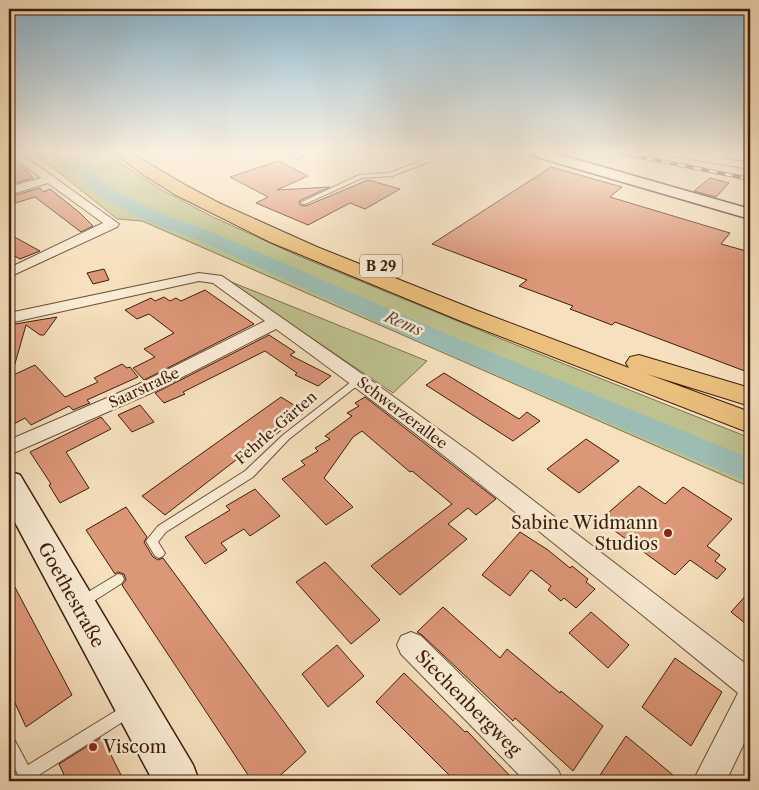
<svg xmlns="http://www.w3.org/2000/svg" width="759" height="790" font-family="'Libre Caslon Text',serif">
<rect width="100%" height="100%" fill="#f6e0bd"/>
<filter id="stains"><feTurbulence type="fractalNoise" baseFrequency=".004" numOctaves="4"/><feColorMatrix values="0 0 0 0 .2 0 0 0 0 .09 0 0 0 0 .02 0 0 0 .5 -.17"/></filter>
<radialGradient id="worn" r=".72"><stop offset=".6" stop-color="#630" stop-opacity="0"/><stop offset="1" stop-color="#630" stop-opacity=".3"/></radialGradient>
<!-- green -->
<g fill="#bec28f" stroke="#7e704e">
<path d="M36,152H104L162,190L213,217L299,256L504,340L750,438V487L142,221L117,219L37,155Z"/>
<path d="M224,279L427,361L393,393Z"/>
</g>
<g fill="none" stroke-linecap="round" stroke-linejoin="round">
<!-- river -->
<path fill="#9dbdb4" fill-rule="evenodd" d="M68,152H84L100,180L123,194L165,215L212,232L461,340L750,458V483L443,352L198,240L151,223L109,202L87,187Z"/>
</g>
<!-- building -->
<g fill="#dc9678" stroke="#3e1d0c">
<path d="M9,157L27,171L33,178L9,185Z"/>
<path d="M278,161L308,176L277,190L330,187L299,201L300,205L306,206L368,180L400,189L365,209L350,203L308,225L256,203L268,197L230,177Z"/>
<path d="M551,167L622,187L610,197L730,233L721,244L750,252V373L615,322L612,325L570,309L573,306L519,286L527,280L432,244Z"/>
<path d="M710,178L729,183L716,197L694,191Z"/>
<path d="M40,188L43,192L50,189L80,213L93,226L81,232L35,197L9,205V197Z"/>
<path d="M9,234L40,251L20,259L9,253Z"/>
<path d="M104,269L109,280L93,284L87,273Z"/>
<path d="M205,290L254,324L144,380L133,368L155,357L144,349L174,333L149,314L137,319L125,310L151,298L155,301L164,297L170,301L176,298L181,301Z"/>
<path d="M57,317L44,335H40L26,325L12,374H9V325Z"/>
<path d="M269,335L295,352L290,355L331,376L318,386L295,375L297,373L265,351L183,392L185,394L164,403L155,393Z"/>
<path d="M122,364L127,368L130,367L138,377L87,400L90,403L73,410L69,406L31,425L25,418L14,424L9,418V377L35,365L65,397L98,382L94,378Z"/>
<path d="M444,373L519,419L527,412L540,421L513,441L426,385Z"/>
<path d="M281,397L305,412L262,445L258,443L165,515L142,496Z"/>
<path d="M365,397L496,499L476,515L468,508L448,524L467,539L400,595L371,566L452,504L412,471L410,472L362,431L353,437L324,478L353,507L326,525L282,479L305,465L301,461L318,451L315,448L330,439L325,436L352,416L347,413L359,406L355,403Z"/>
<path d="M140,405L154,422L132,432L118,415Z"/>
<path d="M101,417L111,429L66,452L89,488L60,503L49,485L51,484L30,452Z"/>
<path d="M586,439L619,461L579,493L547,469Z"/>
<path d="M639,486L665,504L683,487L732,519L707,546L720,555L715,561L726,569L717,579L690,560L675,575L600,520Z"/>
<path d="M255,489L280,516L250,536L244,529L221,543L227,550L205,564L185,537L230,510L226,506Z"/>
<path d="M126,507L147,537L144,542L153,557L158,560L163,558L306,752L274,781H252L122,585L126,580L124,574L118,572L115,574L86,530Z"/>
<path d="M520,532L548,550L570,568L572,566L588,579L586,582L595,589L576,608L564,598L561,601L548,590L551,586L531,570L510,596L482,575Z"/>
<path d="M325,562L380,620L351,644L296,582Z"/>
<path d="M9,576L72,695L26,727L9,690Z"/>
<path d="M750,591V627L731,612Z"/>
<path d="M443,607L500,658L507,649L560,693L561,691L603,726L573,771L515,718L513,721L422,635L417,632Z"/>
<path d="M591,612L629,645L608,668L569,633Z"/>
<path d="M337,645L364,676L328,707L302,674Z"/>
<path d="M675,658L722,692L691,746L642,707Z"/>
<path d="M404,673L465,732L467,731L515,781H455L376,702Z"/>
<path d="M626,736L649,755L680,781H596Z"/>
<path d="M102,737L124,781H67L59,764Z"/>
</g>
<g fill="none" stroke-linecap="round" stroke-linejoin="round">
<defs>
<g id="lane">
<path d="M477,152H491L489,153L439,158L392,176L362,178L305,204L300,203L359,175L389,173L438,155Z"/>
<path d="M359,377L363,380L362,382L289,439L253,477L166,532L158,542L165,553L163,556L159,558L155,556L146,541L158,526L245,471L283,435L356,378Z"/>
<path d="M118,574L122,575L124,579L122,583L86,606L82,607L78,606L76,602L78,598Z"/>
<path d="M127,704L132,706L134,711L132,716L31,780H21L9,758V737L14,739L28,765Z"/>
</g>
<g id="street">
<path d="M9,152H19L119,224L117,227L9,277V268L103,223L48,183L9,195V187L41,178L9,154Z"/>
<path d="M297,152H309L298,159L293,156Z"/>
<path d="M662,152H684L750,163V169L667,155Z"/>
<path d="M199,273L222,276L365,376L474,455L750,667V731L726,781H693L738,693C586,569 435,444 276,329L151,393L9,455V440L137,385L265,321L213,283L199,281L9,323V313Z"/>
<path d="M411,632L421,636L558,770L563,781H525L401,654L397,645L401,636Z"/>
</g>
<g id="secondary">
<path d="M528,152H550L750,209V219L530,155Z"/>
<path d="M9,471L20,475L193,765L199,781H153L9,511Z"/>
</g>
<path id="highway" d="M112,152H130L187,186L219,203L317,247L478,311L629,368L626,363L630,357L639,355L750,388V406L647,374L750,412V433L461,321L270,242L174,194L144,175Z"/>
</defs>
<!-- lane casing -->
<use href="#lane" stroke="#6c4e38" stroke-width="2"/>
<!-- street casing -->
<use href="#street" stroke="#6c4e38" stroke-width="2"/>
<!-- secondary casing -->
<use href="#secondary" stroke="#3e1d0c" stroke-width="3"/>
<!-- highway casing -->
<use href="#highway" stroke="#3e1d0c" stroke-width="2"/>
<!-- lane -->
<use href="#lane" fill="#f9ebd4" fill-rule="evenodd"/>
<!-- street -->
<use href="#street" fill="#f9ebd4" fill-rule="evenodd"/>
<!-- secondary -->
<use href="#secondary" fill="#f9ebd4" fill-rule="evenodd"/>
<!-- highway -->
<use href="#highway" fill="#ebc07e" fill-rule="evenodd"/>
<defs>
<path id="rail" d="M615,152L750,179"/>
</defs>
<!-- rail casing -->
<use href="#rail" stroke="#3e1d0c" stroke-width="4"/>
<!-- rail -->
<use href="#rail" stroke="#f9ebd4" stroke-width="2.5" stroke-dasharray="8" stroke-linecap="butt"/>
</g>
<!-- sky -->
<linearGradient id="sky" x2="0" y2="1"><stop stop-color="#8ab8d3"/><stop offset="0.58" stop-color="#fbf1e1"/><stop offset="1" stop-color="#fbf1e1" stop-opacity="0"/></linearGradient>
<rect width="759" height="262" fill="url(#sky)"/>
<!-- markers -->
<g fill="#8f2418" stroke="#f9ebd4" stroke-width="2">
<circle cx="668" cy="533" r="5"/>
<circle cx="93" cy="747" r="5"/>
</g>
<g text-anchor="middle" stroke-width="5" stroke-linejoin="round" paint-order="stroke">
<!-- shield labels -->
<rect fill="#f9ebd4" stroke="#765b48" stroke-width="1" x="360" y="254.5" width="42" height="23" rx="4"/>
<g font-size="14" font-weight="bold" fill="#3e1d0c">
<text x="381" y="271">B 29</text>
</g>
<!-- street labels -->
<g font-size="15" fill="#3e1d0c" stroke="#f9ebd4">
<text transform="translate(144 388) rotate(-25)" y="5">Saarstraße</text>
<text transform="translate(402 413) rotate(37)" y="5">Schwerzerallee</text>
<text transform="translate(276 428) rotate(-41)" y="5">Fehrle-Gärten</text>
</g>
<!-- water labels -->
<g font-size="16" font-style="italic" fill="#5a4d3e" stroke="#f9ebd4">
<text transform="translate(404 323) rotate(23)" y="6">Rems</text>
</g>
<!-- near-poi labels -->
<g font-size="18" fill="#3e1d0c" stroke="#f9ebd4" text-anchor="end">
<text x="658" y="529">Sabine Widmann<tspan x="658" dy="21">Studios</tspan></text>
<text x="103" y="753" text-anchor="start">Viscom</text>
</g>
<!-- near-street labels -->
<g font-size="18" fill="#3e1d0c" stroke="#f9ebd4">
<text transform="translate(71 595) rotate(61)" y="6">Goethestraße</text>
<text transform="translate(468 703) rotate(45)" y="6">Siechenbergweg</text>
</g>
</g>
<!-- margin -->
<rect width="759" height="790" fill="none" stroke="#f6e0bd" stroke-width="30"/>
<rect x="10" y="10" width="739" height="770" fill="none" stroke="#3e1d0c" stroke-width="2.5"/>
<rect x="15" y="15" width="729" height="760" fill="none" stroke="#3e1d0c"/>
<rect width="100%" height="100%" filter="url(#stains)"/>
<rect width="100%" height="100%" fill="url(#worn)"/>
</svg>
